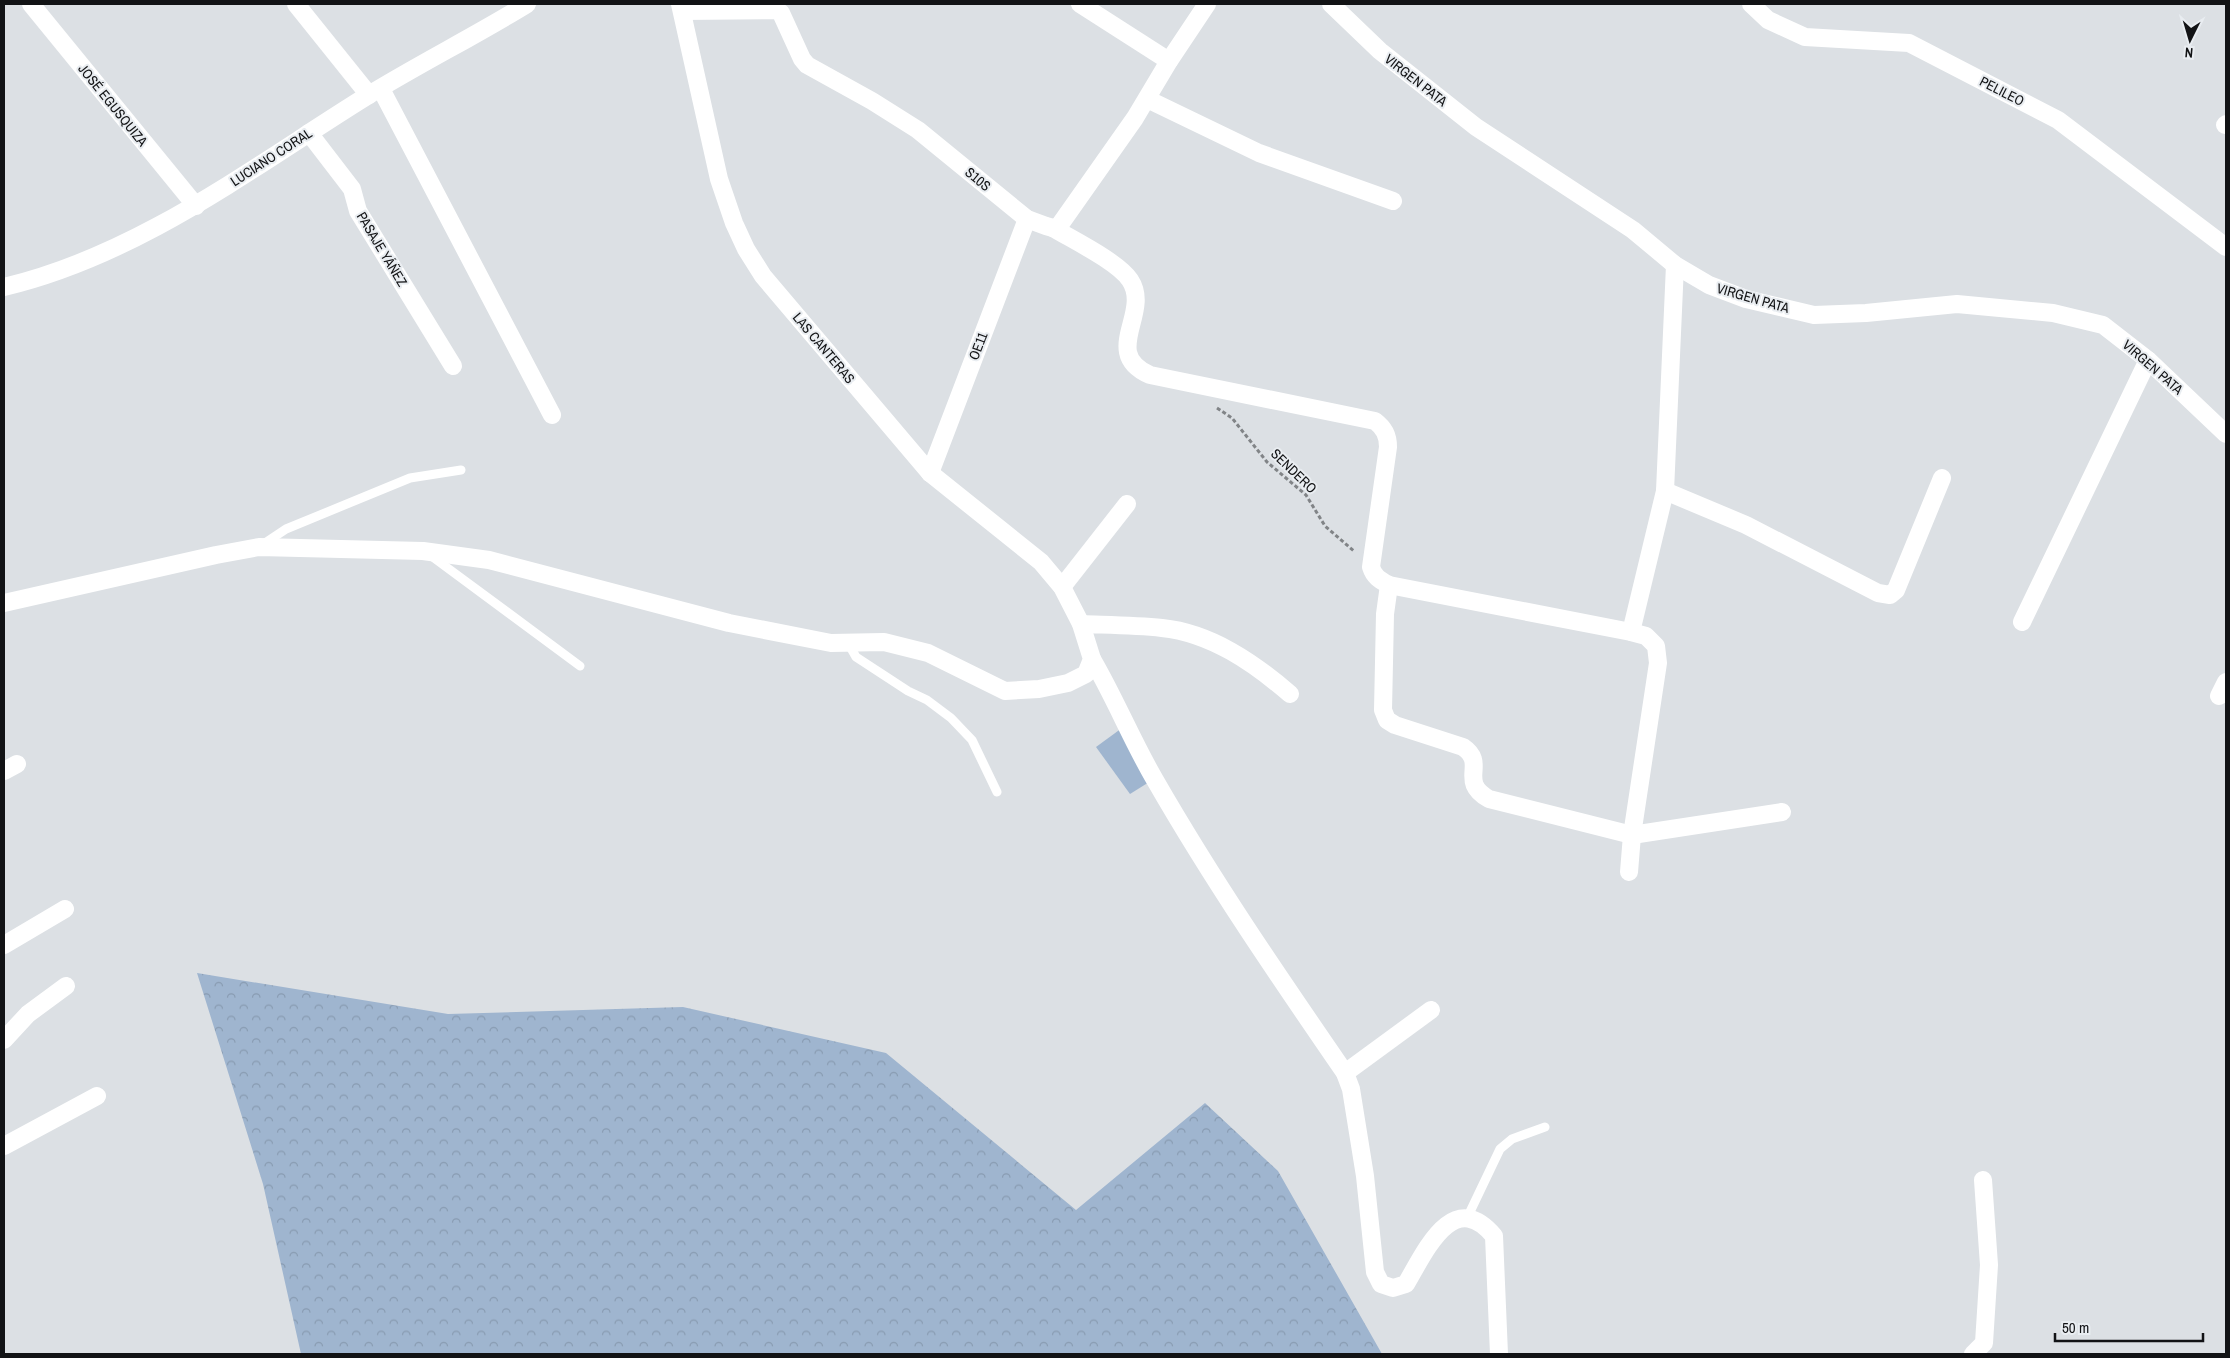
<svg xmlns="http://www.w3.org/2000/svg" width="2230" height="1358" font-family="'Archivo Narrow',sans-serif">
<defs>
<pattern id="forest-crowns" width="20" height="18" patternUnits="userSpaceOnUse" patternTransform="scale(1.25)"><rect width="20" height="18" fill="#9fb5cf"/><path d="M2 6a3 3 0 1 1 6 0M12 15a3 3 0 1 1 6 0" fill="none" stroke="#889bb1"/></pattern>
</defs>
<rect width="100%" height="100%" fill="#dce0e4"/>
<!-- forest -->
<path fill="url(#forest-crowns)" d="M197,973L448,1014L683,1007L886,1053L1076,1210L1205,1103L1278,1171L1382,1354H301L263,1184Z"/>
<!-- pitch -->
<path fill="#9fb5cf" d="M1122,728L1154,779L1130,794L1096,747Z"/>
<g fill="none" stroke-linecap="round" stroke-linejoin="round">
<!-- path -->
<path stroke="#818487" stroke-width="3" stroke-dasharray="4 2.5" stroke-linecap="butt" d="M1217,408L1232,418L1267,462L1306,495L1325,526L1355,552"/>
<!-- service -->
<g stroke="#fff" stroke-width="9">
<path d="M262,545L286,529L410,478L461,470"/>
<path d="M430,555L580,666"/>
<path d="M848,643L856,657L908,691L927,700L951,718L972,740L997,792"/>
<path d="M1468,1216L1500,1149L1512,1139L1545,1127"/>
</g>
<!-- minor -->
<g stroke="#fff" stroke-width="18">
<path d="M31,4L196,206"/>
<path d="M296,4L369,95"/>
<path d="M1080,4L1169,61"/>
<path d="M1331,4L1380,51L1476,127L1633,230L1675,265L1709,285L1746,299L1814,315L1866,313L1957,304L2053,313L2103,325L2148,360L2226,434"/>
<path d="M1751,4L1768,20L1805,37L1909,43L2058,120L2226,247"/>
<path d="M682,11L776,10L781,13L802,59L807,65L872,101L918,130L1027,219L1046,226L1053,228L1059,226L1135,118L1169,61L1207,4"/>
<path d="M381,89L552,415"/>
<path d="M1147,99L1259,153L1393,201"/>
<path d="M2225,125L2226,124"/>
<path d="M309,133L352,189L358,211L453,366"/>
<path d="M1053,228C1073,240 1118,262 1130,280C1152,313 1100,353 1150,375L1375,421C1384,428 1388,435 1388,447L1371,567C1374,577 1380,580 1389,585L1631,632L1646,636L1656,646L1658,663L1632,835L1629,872"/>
<path d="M4,287C139,255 251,168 367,96C419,64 475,36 527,4"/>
<path d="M930,473L1027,219"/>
<path d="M1665,491L1746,525L1878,593L1890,595L1896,590L1942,478"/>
<path d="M1389,585L1385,614L1383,710L1387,720L1395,725L1463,747C1488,764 1457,781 1489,799L1632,835L1782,812"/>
<path d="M1062,587L1127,504"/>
<path d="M4,603L216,555L259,547L423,551L489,560L729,623L831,643L884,642L928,653L1005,691L1039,689L1068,683L1086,674L1092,659L1081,624L1062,587L1041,562L930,473L763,276L746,249L734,223L719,179L680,4"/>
<path d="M2022,622L2148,360"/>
<path d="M1081,624C1108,625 1135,625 1162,628C1211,633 1254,663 1290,694"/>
<path d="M1631,632L1665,491L1675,265"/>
<path d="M1092,659C1115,698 1132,741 1155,780C1213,881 1279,977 1345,1073L1351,1089L1365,1176L1375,1272L1381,1284L1393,1288L1406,1284C1425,1252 1453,1187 1494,1236L1499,1354"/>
<path d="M2219,696L2226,682"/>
<path d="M4,771L17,764"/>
<path d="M4,945L65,909"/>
<path d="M4,1040L28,1014L66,986"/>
<path d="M1345,1073L1431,1010"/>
<path d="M4,1146L97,1096"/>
<path d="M1973,1354L1984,1343L1989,1265L1983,1180"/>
</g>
</g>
<g text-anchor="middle" stroke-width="4" stroke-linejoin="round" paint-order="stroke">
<!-- street labels -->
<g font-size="14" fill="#121315" stroke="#e9edf1">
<text transform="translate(1416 80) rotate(38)" y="5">VIRGEN PATA</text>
<text transform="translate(2002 91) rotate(27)" y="5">PELILEO</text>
<text transform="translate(113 105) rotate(51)" y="5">JOSÉ EGUSQUIZA</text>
<text transform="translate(271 157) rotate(-33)" y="5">LUCIANO CORAL</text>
<text transform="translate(978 179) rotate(39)" y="5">S10S</text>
<text transform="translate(382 249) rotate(59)" y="5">PASAJE YÁÑEZ</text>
<text transform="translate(1753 298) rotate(16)" y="5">VIRGEN PATA</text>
<text transform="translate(978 346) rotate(-69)" y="5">OE11</text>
<text transform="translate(824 348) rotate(50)" y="5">LAS CANTERAS</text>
<text transform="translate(2153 367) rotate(41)" y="5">VIRGEN PATA</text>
<text transform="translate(1294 471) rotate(44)" y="5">SENDERO</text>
</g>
</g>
<!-- border -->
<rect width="2230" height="1358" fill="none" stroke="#121315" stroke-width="10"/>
<!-- north arrow -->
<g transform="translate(2190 40) rotate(185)" stroke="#e9edf1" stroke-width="4" paint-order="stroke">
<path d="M0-4L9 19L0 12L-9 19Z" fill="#121315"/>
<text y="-8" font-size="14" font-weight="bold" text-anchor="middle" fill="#121315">N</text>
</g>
<!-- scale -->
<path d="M2055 1333v8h148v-8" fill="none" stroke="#121315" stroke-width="2.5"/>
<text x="2062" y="1333" font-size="15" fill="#121315" stroke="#e9edf1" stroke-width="4" paint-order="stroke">50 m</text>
</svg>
